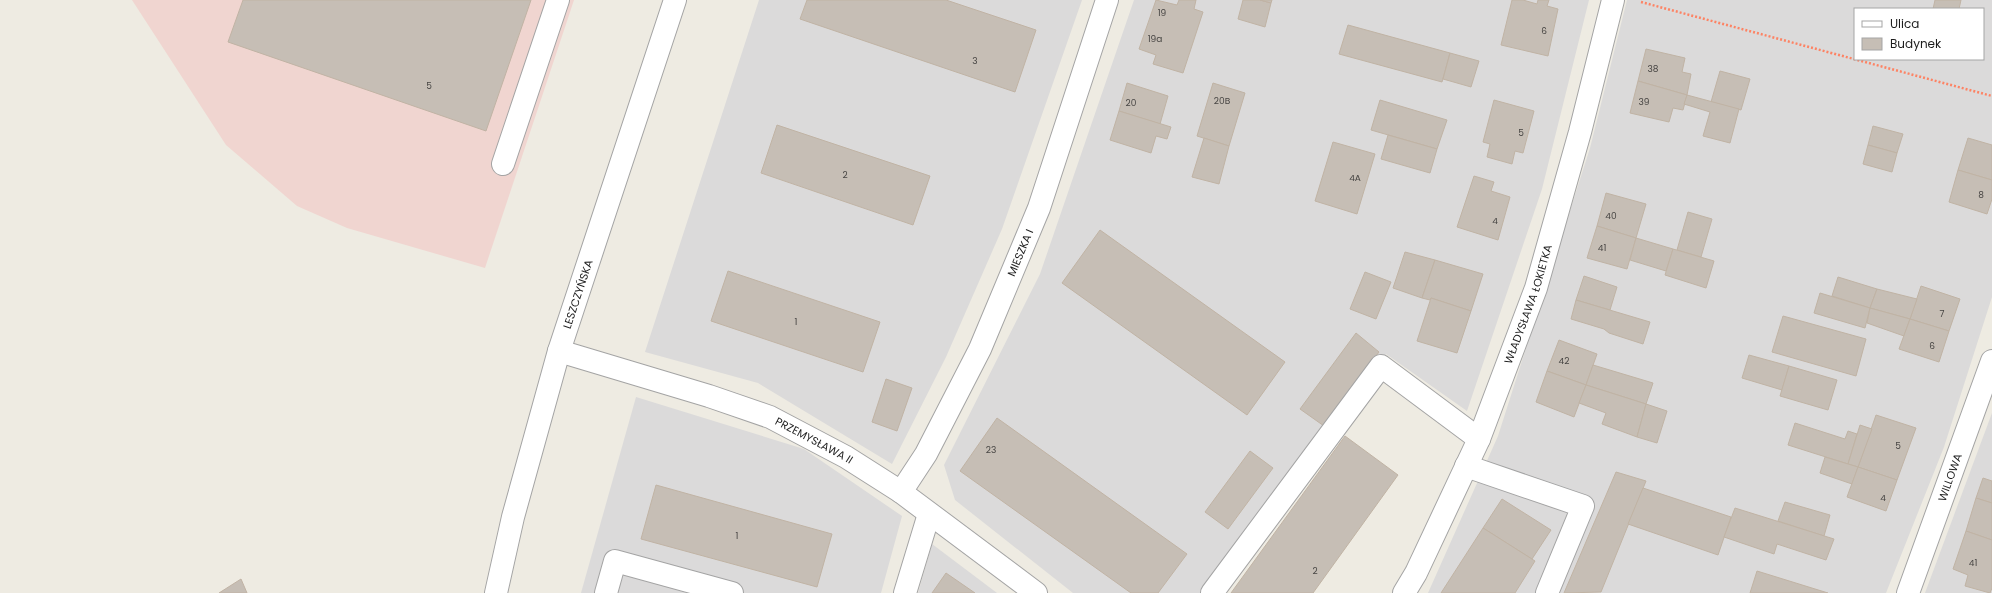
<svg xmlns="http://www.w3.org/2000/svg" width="1992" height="593" font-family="Poppins,sans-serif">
<rect width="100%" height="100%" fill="#eeebe2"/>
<!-- residential -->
<g fill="#dbdada" fill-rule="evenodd">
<path d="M759,0H1082L1002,229L946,357L892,464L758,383L645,352Z"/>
<path d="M1134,0H1589L1542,189L1467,411L1386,354L1200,593H1073L955,500L944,465L1040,274Z"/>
<path d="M1627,0H1992V297L1944,447L1886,593H1428L1498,436L1590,148ZM1855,9H1983V59H1855Z"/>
<path d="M636,397L804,449L902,516L881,593H581Z"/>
<path d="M1992,413V593H1925Z"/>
<path d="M932,544L997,593H918Z"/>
</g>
<!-- commercial -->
<path fill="#f0d5d0" d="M132,0H574L485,268L347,228L297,206L226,145Z"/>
<!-- building -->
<g fill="#c6beb5" stroke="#c0b3a4">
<path d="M243,0H531L486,131L228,42Z"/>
<path d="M807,0H946L1036,30L1015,92L800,19Z"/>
<path d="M1156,0L1177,5L1179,0H1196L1194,9L1203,12L1183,73L1153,64L1156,55L1139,49Z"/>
<path d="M1243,0H1260L1271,3L1265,27L1238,19Z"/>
<path d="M1260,0H1272L1271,3Z"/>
<path d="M1512,0H1523L1537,4L1538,0H1549L1547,6L1558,9L1548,56L1501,45Z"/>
<path d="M1935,0H1961L1959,9H1933Z"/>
<path d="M1348,25L1450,53L1442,82L1339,54Z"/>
<path d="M1646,49L1685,58L1682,72L1691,74L1687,95L1638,81Z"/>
<path d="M1450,53L1479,61L1471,87L1443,79Z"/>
<path d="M1720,71L1750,79L1741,110L1711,102Z"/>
<path d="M1638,81L1687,95L1683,110L1673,108L1669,122L1630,113Z"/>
<path d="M1127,83L1168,96L1160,124L1119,111Z"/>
<path d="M1213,83L1245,93L1229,146L1197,136Z"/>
<path d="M1687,95L1739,109L1730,143L1703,136L1710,112L1684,104Z"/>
<path d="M1380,100L1447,120L1437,149L1371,130Z"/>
<path d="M1494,100L1534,111L1523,153L1515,151L1512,164L1487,157L1490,144L1483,142Z"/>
<path d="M1119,111L1171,127L1167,139L1156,136L1151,153L1110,140Z"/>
<path d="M777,125L930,176L913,225L761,173Z"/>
<path d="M1873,126L1903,134L1897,153L1868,145Z"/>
<path d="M1388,135L1437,149L1430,173L1381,159Z"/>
<path d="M1204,138L1229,146L1219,184L1192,177Z"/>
<path d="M1968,138L1992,145V180L1958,170Z"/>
<path d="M1333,142L1375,154L1357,214L1315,201Z"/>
<path d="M1868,145L1897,153L1892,172L1863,164Z"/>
<path d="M1958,170L1992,180V199L1987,214L1949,202Z"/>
<path d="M1474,176L1494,182L1491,191L1510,197L1498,240L1457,227Z"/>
<path d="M1606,193L1646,204L1636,238L1597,226Z"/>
<path d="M1688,212L1712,219L1701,257L1677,250Z"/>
<path d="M1597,226L1636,238L1627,269L1587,258Z"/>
<path d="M1100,230L1285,362L1247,415L1062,283Z"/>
<path d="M1636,238L1673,249L1666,271L1630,260Z"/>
<path d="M1673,249L1714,261L1706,288L1665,275Z"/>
<path d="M1405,252L1435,260L1422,298L1393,288Z"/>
<path d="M1435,260L1483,274L1471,311L1431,298L1430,300L1422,298Z"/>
<path d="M728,271L880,322L863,372L711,321Z"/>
<path d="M1365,272L1391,282L1376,319L1350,309Z"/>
<path d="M1584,276L1617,287L1610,310L1576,300Z"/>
<path d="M1838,277L1877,289L1870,308L1832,296Z"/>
<path d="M1921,286L1960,299L1949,331L1910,319Z"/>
<path d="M1877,289L1917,299L1910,319L1870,308Z"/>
<path d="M1820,293L1870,308L1865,328L1814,313Z"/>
<path d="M1431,298L1471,311L1457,353L1417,341Z"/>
<path d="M1576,300L1650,322L1643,344L1609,333L1604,329L1571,319Z"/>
<path d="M1870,308L1910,319L1904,336L1867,323Z"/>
<path d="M1783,316L1866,339L1856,376L1772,352Z"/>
<path d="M1910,319L1949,331L1939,362L1899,349Z"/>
<path d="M1356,333L1379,352L1324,426L1300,409Z"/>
<path d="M1559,340L1597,354L1586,385L1547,371Z"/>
<path d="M1749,355L1789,366L1782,390L1742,378Z"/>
<path d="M1593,365L1653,383L1646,404L1586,385Z"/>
<path d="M1789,366L1837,380L1828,410L1780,396Z"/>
<path d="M1547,371L1586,385L1574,417L1536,402Z"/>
<path d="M886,379L912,388L897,431L872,422Z"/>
<path d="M1586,385L1646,404L1637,437L1602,424L1606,413L1579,403Z"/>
<path d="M1646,404L1667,411L1657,443L1637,437Z"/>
<path d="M1876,415L1916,428L1897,480L1858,467Z"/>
<path d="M997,418L1187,554L1158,593H1131L960,471Z"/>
<path d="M1795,423L1845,439L1848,431L1857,434L1848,464L1788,445Z"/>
<path d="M1860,425L1872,429L1858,467L1848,464Z"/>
<path d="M1345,436L1398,475L1313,593H1231Z"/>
<path d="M1250,451L1273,468L1228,529L1205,512Z"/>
<path d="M1825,457L1858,467L1852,484L1820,473Z"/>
<path d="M1858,467L1897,480L1886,511L1847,497Z"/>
<path d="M1616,472L1646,481L1601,592L1564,593Z"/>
<path d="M1983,478L1992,481V503L1976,498Z"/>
<path d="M656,485L832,534L817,587L641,539Z"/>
<path d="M1643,488L1731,517L1718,555L1628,524Z"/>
<path d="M1976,498L1992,503V540L1966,531Z"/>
<path d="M1502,499L1551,530L1532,559L1483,528Z"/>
<path d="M1785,502L1830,515L1824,536L1778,521Z"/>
<path d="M1735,508L1834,539L1826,560L1777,544L1774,554L1724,537Z"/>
<path d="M1483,528L1535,561L1515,593H1441Z"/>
<path d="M1966,531L1992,540V588L1990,593L1965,586L1968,575L1953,569Z"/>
<path d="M1757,571L1828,593H1750Z"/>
<path d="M946,573L975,593H932Z"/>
<path d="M241,579L247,593H219Z"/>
</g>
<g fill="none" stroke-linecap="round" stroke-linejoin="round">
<defs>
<g id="minor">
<path d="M503,164L558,0"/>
<path id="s1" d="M559,351L709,396L770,417L846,457L901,492L1036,593"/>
<path d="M1466,466L1583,506L1547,593"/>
<path id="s2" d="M901,492L926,454L980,349L1039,208L1107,0"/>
<path id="s3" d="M496,593L513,517L559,351L675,0"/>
<path d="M606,593L615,561L732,593"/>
<path d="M905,593L929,514"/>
<path d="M1212,593L1381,366L1479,439"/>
<path id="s4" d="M1404,593L1416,573L1479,439L1536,288L1580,132L1613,0"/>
<path id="s5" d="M1908,593L1992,361"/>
</g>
</defs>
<!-- minor casing -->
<use href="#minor" stroke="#a4a4a4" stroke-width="24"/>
<!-- path -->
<path stroke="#fd8364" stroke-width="2.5" stroke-dasharray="2 2" stroke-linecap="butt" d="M1641,2L1992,96"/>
<!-- minor -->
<use href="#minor" stroke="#fff" stroke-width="22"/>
</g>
<g text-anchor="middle" stroke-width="3" stroke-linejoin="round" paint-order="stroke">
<!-- number labels -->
<g font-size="9" fill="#474543">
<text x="1162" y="16">19</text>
<text x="1544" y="34">6</text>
<text x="1155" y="42">19a</text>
<text x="975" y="64">3</text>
<text x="1653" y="72">38</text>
<text x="429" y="89">5</text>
<text x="1222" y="104">20B</text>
<text x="1644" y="105">39</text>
<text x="1131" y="106">20</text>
<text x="1521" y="136">5</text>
<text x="845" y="178">2</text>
<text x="1355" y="181">4A</text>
<text x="1981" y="198">8</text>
<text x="1611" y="219">40</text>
<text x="1495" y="224">4</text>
<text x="1602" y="251">41</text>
<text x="1942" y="317">7</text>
<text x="796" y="325">1</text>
<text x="1932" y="349">6</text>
<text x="1564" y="364">42</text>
<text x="1898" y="449">5</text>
<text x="991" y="453">23</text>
<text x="1883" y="501">4</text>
<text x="737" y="539">1</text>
<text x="1973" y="566">41</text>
<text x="1315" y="574">2</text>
</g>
<!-- street labels -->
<g font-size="11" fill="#1d1d1d" stroke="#fff">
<text dy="4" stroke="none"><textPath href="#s2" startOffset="268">MIESZKA I</textPath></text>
<text dy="4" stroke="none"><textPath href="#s3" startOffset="310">LESZCZYŃSKA</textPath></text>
<text dy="4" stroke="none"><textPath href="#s4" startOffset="315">WŁADYSŁAWA ŁOKIETKA</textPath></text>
<text dy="4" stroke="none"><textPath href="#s1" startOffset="271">PRZEMYSŁAWA II</textPath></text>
<text dy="4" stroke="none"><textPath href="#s5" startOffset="123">WILLOWA</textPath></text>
</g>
</g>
<!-- legend -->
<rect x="1854" y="8" width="130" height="52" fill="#ffffff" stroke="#a5a5a5"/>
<rect x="1862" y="21" width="20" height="6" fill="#ffffff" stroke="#a5a5a5"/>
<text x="1890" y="28" font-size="12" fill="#1d1d1d">Ulica</text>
<rect x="1862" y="38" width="20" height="12" fill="#c6beb5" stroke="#a5a5a5"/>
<text x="1890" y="48" font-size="12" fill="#1d1d1d">Budynek</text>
</svg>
